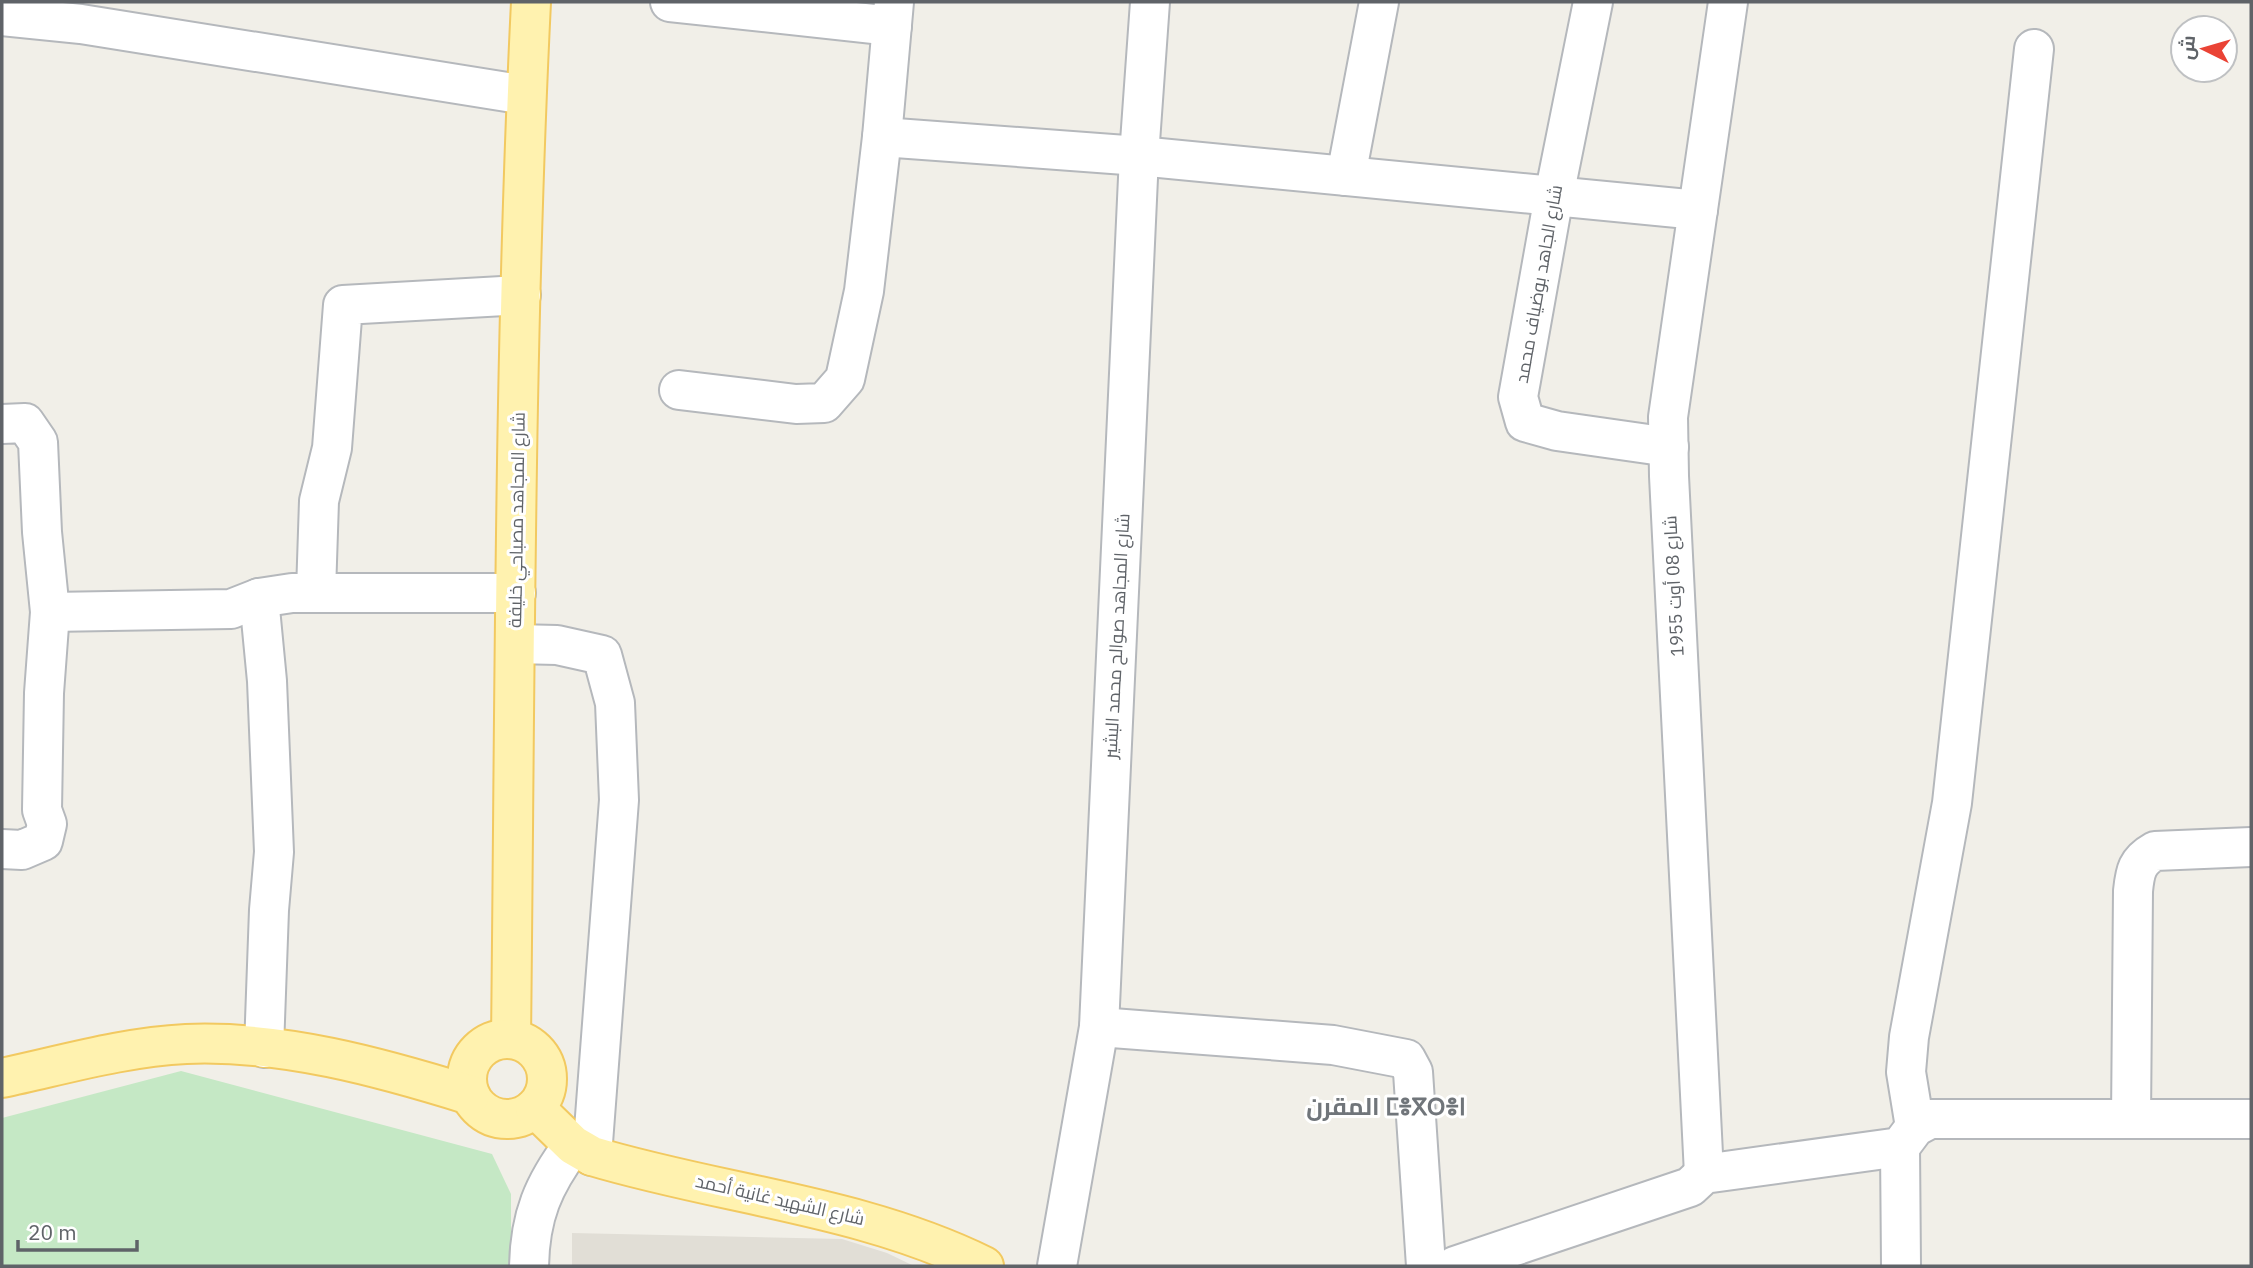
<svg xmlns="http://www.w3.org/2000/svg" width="2253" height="1268" font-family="'IBM Plex Sans',Cairo,'Noto Sans Tifinagh',sans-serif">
<rect width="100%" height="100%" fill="#f1efe8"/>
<!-- education -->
<path fill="#e1ded6" d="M572,1233L842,1239L887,1253L914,1266H572Z"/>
<!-- green -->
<path fill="#c5e8c5" d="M181,1071L492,1154L511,1194V1266H2V1118Z"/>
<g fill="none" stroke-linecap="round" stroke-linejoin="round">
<defs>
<g id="minor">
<path d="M670,2L892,26"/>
<path d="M1593,2L1554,196L1518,397L1525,422L1557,431L1669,447"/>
<path d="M2,16L81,24L526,95"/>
<path d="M882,137L1139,156L1698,210"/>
<path d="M1346,176L1379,2"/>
<path d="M679,390L796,404L824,403L845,379L864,291L882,137L894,2"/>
<path d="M2,424L25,423L38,442L42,532L50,612L44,693L42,810L47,824L43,841L22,850L2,849"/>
<path d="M316,592L319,501L332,448L343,305L521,295"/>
<path d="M259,598L267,681L274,852L269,910L264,1048"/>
<path d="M50,612L231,609L259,598L292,593H516"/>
<path d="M515,644L557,645L602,655L615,703L619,800L592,1156"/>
<path d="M1099,1027L1333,1045L1406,1059L1413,1072L1426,1266"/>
<path d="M2131,1119L2133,891C2135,871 2137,861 2155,851L2251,847"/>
<path d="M1915,1127L1906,1072L1909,1037L1952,803L2034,49"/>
<path d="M1900,1147L1901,1266"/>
<path d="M1704,1174L1669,476L1668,417L1728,2"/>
<path d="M529,1266C530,1216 543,1185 573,1145"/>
<path d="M1057,1266L1099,1027L1139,156L1150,2"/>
<path d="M1455,1266L1690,1187L1704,1174L1900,1147L1915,1127L1930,1119H2251"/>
</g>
<g id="major">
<path d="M511,1039C515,694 514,347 531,2"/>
<circle cx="507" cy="1079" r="40"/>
<path d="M2,1078C63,1065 124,1047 186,1044C282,1040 380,1067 470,1095"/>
<path d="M535,1108L573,1145L592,1156C722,1195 860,1205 984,1266"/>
</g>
</defs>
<!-- minor casing -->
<use href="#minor" stroke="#b5b8bc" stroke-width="42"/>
<!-- major casing -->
<use href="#major" stroke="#f2c960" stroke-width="42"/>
<!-- minor -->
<use href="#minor" stroke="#fff" stroke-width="38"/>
<!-- major -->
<use href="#major" stroke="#fff2af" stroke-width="38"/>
</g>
<g text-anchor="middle" stroke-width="6" stroke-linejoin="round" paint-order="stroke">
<!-- street labels -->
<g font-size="18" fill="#5f6368" stroke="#fff">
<text transform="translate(1539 284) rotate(-80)" y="6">شارع الجاهد بوضياف محمد</text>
<text transform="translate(517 520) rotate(-89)" y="6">شارع المجاهد مصباحي خليفة</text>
<text transform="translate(1674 586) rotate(-93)" y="6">شارع 08 أوت 1955</text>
<text transform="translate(1117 636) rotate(-87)" y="6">شارع المجاهد صوالح محمد البشير</text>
<text transform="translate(780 1200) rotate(13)" y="6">شارع الشهيد غانية أحمد</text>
</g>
<!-- district labels -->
<g font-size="24" font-weight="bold" fill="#70757a" stroke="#fff">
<text x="1386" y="1115">المقرن ⵎⴻⴳⵔⴻⵏ</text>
</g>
</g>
<!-- border -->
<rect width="2253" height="1268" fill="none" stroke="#5f6368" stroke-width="7"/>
<!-- north arrow -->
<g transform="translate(2204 49) rotate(275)"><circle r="33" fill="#ffffff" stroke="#bfc1c3" stroke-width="2"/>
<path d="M0-5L12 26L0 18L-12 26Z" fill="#ea4335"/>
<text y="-10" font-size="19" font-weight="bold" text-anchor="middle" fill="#5f6368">ش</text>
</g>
<!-- scale -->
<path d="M18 1240v10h119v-10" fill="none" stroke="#5f6368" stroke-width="3.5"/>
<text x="28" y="1240" font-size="21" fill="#5f6368" stroke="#ffffff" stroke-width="5" paint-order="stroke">20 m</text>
</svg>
